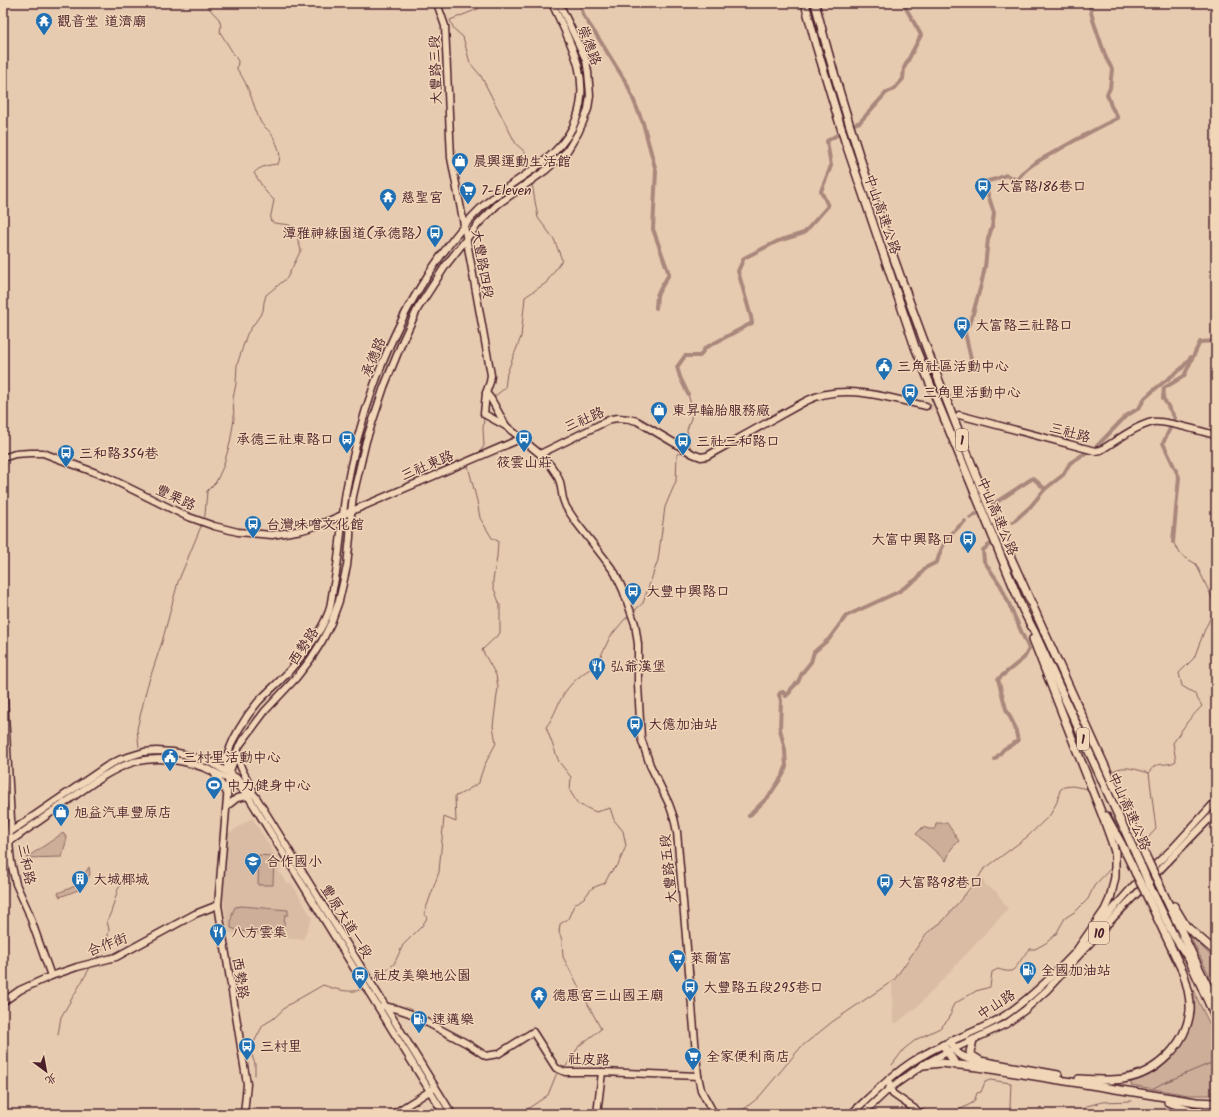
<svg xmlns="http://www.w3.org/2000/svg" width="1219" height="1117" font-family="Kalam,'LXGW WenKai TC',sans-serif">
<rect width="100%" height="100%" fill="#e7cbb0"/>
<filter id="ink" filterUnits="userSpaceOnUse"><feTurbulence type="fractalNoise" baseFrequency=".025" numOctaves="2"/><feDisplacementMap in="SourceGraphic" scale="8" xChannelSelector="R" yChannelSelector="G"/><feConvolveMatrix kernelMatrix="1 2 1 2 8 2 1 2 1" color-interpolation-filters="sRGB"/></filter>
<g filter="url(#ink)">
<!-- built -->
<g fill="#dabca5">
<path d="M252,818L281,864L279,872L286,882L293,885L312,918L303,940L228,933L223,896L228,834Z"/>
<path d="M979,876L984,880L985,885L996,891L1008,909L920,1004L897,1023H893L892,983L924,939L935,927L944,920L972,888Z"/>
</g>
<!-- green -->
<g fill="#cdae99" stroke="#8c6662">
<path d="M936,823H947L959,841L951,849L946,861L916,834L923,827L929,829H935Z"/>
<path d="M63,833L67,838L62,857L26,858Z"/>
<path d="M259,855L274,856L273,885H258Z"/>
<path d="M89,867L90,874L83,888L60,897L58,893L78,885Z"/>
<path d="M242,906L288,910V915H285C283,925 287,928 276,934L240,931L231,928C231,920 231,915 235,907Z"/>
<path d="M1189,934L1210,955L1216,959V989Z"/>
<path d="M1188,980L1216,1037V1095H1188L1131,1085V1081L1143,1076L1155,1070L1187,1031Z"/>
</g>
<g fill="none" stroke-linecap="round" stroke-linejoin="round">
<!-- stream -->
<g stroke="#835d5b" stroke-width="1">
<path d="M482,3L478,9L450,20L454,29L463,37L470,63L481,76L516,144L525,152L528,169"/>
<path d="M688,394L693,412L687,430L690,448L689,449"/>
<path d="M494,397L505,388L507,373L521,337L525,297L546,283L562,260L554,239L538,218L532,184"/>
<path d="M479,453L484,446L483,429L484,417"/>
<path d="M204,519L205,515L207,491L216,482L223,467L230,443L234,419L233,398L236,384L237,365L247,334L263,311L264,302L266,295L287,278L301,250L297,237L290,225L274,223L270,220L274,200L266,192L254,173C260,166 269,165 278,164C283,155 276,140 270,132C267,128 262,126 260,121C252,102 249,85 237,69L238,61L220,32L221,26L219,19L204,3"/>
<path d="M634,611L643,603L658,560L665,507L676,481L677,454L683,452"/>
<path d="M139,747L137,729L147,687L162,642L178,582L202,524"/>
<path d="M1113,771C1124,764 1137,770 1149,773"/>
<path d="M1147,839L1156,829L1149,773C1156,759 1165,768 1176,761L1173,743L1188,721L1202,706L1194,693L1182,686L1179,673L1194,658L1205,629L1216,606L1196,564L1181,555L1173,542"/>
<path d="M96,959L107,941L109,930L107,921L111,912L118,889L130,874"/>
<path d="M373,982L380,978L386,970L394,964L403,945L422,926L427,918L424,914L439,872L444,817L456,822L455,796L459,795L479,783L480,778L484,766L496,743L493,726L498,687L496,675L482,650L500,633V605L493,586V580L497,557L498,541L492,538L480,518L477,501L468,466L470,464"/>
<path d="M58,1035L61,1017L91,966"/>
<path d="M892,1065L904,1049L917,1039L940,1028L948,1020L951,1015V1010L954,1004L976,991L990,987L992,972L998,969C1001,970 1007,972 1011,971C1016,970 1024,954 1029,949H1035L1046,943L1056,934L1065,918L1076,911L1088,899L1094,886L1111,868"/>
<path d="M563,1069L567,1065L579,1046L601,1029L563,957L562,940L559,932L560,924L568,919L574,905L585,897L592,888L605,883L610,873L618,865L626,846L623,831L614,820L610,808L596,812L578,804L570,791L571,777L559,762L546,727C554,717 556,708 562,697C568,685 584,671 596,666L610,637L624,620L630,615"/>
<path d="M255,1075V1064L250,1050L263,1025L273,1019L288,1005L323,985C334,989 354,995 364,988"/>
<path d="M1152,1089L1161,1084L1211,1063L1216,1058"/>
<path d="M520,1114L548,1095L556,1075L559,1072"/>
<path d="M738,1114L759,1097L801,1047L832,1022L894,980L927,933L943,921L958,903L979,877L983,870L1027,837L1050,815L1057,802L1060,790L1064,787L1072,786L1088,789"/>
<path d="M952,1114L974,1102L977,1093L981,1092L985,1082L990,1080L1011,1083L1010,1107L1012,1114"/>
<path d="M1076,1114L1087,1106L1102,1102L1132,1101"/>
</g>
<!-- canal -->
<g stroke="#a9877b" stroke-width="4">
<path d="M581,3L583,15L599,39L627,84L643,123L656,171L653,229L669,274L657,295L656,308"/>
<path d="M855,124L860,122L886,93L894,89L903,79L904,68L921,35L903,3"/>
<path d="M971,359L964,328L970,324L981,285L985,267L988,239L992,227L994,213L984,182L996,179L1006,175L1015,179H1018C1027,165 1044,158 1058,150C1077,139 1097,128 1118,118L1111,106L1107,94L1110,88L1112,69L1106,58L1093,20L1089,3"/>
<path d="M688,394L680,377L677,367L685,356H700L705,348L752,323L751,317L738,271L744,258L778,241L804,233L828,206L821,191L831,166L827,141L837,135"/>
<path d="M1096,447L1126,416L1139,408L1145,398L1155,389L1182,368L1191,357"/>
<path d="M995,503L1033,478L1045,489"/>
<path d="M970,518L976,514"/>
<path d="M1013,522L1030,507L1045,489L1063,475L1070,463L1087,452"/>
<path d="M1173,542L1179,477L1163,443L1175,418L1163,398L1164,388L1184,376L1200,342L1216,341"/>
<path d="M989,545L983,550L984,561L1001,586L1029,649L1024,658L998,679L1006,709L1015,727L1018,741L1004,749L995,759"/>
<path d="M749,816L769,796L783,775L786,767L785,750L780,729L781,700L779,695L780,693L783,692L786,696L790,692L791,689L798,682L802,673L811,662L814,652L829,639L846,616L898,592L917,579L925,568L937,562C943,541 949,535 965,521"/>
</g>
<!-- secondary-tunnel -->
<path stroke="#c8a995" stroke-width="6" stroke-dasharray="6 3" stroke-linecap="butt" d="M926,406L955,414"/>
<defs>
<g id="secondary">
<path d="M437,3L445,26L451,158L464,225L491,375L490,382L486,393L484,414L506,426L540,454L551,466L557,475L560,482L563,499L566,507L576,522L604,558L615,573L623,590L635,624L638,644V685L641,738L650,765L669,804L674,818L677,832L698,1076L701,1090L714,1114"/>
<path d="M486,393L491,399L506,426"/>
<path d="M959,415L1095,451L1101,450C1116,441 1135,426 1153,422C1165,420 1202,432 1216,435"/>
<path d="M540,454L611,419L618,418L629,419L637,421L693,454L701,457L707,456L806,401C844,382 887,398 926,406"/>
<path d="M3,458L15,454L30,453H43L107,477L186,516L214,526L238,532L272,535L302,530L319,525L520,439"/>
<path d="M3,680L11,819L9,842L11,862L16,884L28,911L51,976"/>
<path d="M238,753C238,767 247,778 253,790"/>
<path d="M212,763L222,759L228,754"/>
<path d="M214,773L227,793"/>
<path d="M229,774C228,769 226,765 227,761C228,743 247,715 258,702C268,691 280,682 290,670C305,653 321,633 329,611C331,604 332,596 333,589C340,557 341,524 346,491C358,423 384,345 421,286C439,257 459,228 484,205C515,177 562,161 577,117C591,75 569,41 552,3"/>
<path d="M227,806L237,798L248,796"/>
<path d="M3,837L107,766L121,759L144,752L156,751L173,752L183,754L212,763L240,780L256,797L452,1114"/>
<path d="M3,850L9,842C29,828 49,814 69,800C89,786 110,769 134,762C158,756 183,760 205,768C221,775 237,782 248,796L444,1114"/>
<path d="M3,1002L20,990L51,976L77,967L116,957L195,914L218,905"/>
<path d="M383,1006L397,1009L409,1013L466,1043L486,1056L498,1054L533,1032L556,1068L565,1072H602L698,1076"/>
<path d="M889,1079L890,1088L893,1094L922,1114"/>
<path d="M244,1114L247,1084L218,905L229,774L239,746L265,711L296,678L310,660L322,641L331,623L339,601L347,566L350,537L351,512L353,496L366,441L384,387L403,340L418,308L446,265L479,223L498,204L546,170L567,151L578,133L583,122L588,109L590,95L588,72L586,60L580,47L559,3"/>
<path d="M393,1114L433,1089"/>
<path d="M597,1114L602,1072"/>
</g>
<g id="primary">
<path d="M1091,934L1136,883L1172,849L1216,801"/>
<path d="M851,1114C875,1092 898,1068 927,1053C953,1038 982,1031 1007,1014C1034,995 1059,970 1081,946"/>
<path d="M862,1114L890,1088L923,1065L947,1052L1006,1024L1025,1010L1047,990L1113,918L1216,812"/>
</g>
<g id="highway">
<path d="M805,3L816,45L845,141L915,347L1023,610L1034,631L1142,868"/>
<path d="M815,3C847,129 890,252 936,373C959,432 981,491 1007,549C1053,653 1101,757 1148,861"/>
<path d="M1033,639L1103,817L1112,842L1115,852V877L1110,899L1105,910L1078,949"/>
<path d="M1106,816L1122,845L1136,874"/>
<path d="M1157,880L1216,1004"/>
<path d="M1150,887L1173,934L1189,959L1216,1019"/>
<path d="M1174,906L1186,926L1216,952"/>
<path d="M973,1040L970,1052L971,1055L979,1060"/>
<path d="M951,1041C955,1053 958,1055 969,1059L1058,1075"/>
<path d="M943,1045L956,1065"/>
<path d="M923,1065L941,1063L978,1067L1196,1102L1216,1103"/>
<path d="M1079,1079C1094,1080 1108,1081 1123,1079C1156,1074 1186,1045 1190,1011C1191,998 1187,984 1183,972L1145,892"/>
<path d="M1168,1102L1202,1114"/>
</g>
</defs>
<!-- secondary casing -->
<use href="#secondary" stroke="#4a1f2b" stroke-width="9"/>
<!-- primary casing -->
<use href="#primary" stroke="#4a1f2b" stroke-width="9"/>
<!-- highway casing -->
<use href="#highway" stroke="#4a1f2b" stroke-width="10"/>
<!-- secondary -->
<use href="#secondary" stroke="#f1d6b8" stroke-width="6"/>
<!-- primary -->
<use href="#primary" stroke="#f1d6b8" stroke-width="6"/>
<!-- highway -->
<use href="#highway" stroke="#f1d6b8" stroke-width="7"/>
<defs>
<g id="highway-bridge">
<path d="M1148,861L1157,880"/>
<path d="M1142,868L1150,887"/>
<path d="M1136,874L1145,892"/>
</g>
</defs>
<!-- highway-bridge casing -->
<use href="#highway-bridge" stroke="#4a1f2b" stroke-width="10" stroke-linecap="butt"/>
<!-- highway-bridge -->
<use href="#highway-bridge" stroke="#f1d6b8" stroke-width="7"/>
</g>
</g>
<!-- icons -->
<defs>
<symbol id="temple-pin" viewBox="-11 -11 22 30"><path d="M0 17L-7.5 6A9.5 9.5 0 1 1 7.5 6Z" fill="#1f6fb2" stroke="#f1d6b8"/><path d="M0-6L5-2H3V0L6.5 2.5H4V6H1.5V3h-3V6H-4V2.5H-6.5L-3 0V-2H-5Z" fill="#fff"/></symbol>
<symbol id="shop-pin" viewBox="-11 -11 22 30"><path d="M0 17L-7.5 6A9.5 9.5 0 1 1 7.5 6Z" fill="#1f6fb2" stroke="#f1d6b8"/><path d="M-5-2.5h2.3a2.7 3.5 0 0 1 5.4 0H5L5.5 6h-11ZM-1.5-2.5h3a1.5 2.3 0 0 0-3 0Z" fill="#fff"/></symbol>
<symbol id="bus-pin" viewBox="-11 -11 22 30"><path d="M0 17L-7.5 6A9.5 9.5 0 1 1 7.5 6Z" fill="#1f6fb2" stroke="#f1d6b8"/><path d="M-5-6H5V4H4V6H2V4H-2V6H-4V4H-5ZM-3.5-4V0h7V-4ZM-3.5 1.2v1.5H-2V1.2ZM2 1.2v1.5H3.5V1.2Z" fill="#fff"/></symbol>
<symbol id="supermarket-pin" viewBox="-11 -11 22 30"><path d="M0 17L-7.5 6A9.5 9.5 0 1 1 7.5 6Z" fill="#1f6fb2" stroke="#f1d6b8"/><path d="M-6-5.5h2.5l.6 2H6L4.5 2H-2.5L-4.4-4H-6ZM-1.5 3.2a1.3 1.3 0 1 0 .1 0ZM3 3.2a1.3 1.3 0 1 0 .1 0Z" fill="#fff"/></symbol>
<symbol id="civic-pin" viewBox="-11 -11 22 30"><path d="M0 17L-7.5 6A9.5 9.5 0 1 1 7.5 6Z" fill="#1f6fb2" stroke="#f1d6b8"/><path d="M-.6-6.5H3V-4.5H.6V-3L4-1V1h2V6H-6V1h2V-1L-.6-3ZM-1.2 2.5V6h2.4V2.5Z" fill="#fff"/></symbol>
<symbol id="restaurant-pin" viewBox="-11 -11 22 30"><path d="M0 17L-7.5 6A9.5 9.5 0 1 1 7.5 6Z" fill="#1f6fb2" stroke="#f1d6b8"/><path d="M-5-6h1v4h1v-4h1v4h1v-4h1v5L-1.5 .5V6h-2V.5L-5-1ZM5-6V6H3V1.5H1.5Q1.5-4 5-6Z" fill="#fff"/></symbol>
<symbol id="stadium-pin" viewBox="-11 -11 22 30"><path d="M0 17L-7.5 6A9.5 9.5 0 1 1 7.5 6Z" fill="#1f6fb2" stroke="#f1d6b8"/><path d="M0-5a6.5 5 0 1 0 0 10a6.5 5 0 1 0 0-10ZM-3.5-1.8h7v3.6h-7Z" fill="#fff"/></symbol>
<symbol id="school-pin" viewBox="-11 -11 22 30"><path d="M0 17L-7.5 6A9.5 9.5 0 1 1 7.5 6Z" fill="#1f6fb2" stroke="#f1d6b8"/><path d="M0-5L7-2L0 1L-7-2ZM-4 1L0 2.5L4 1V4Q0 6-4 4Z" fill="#fff"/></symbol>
<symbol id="building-pin" viewBox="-11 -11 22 30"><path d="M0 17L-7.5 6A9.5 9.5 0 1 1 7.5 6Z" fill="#1f6fb2" stroke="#f1d6b8"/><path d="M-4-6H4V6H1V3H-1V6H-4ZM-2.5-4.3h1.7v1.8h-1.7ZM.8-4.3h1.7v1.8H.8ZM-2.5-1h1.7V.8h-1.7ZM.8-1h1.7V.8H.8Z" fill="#fff"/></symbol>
<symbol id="fuel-pin" viewBox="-11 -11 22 30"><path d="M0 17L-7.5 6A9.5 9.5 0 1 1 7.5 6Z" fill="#1f6fb2" stroke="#f1d6b8"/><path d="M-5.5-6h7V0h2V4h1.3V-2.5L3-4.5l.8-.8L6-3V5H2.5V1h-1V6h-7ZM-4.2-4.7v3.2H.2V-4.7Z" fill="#fff"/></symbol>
</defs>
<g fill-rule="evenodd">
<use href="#temple-pin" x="34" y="11" width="20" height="27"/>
<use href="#shop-pin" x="450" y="151" width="20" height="27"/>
<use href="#bus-pin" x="973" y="176" width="20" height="27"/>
<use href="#supermarket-pin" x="458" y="180" width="20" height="27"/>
<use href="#temple-pin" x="378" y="187" width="20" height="27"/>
<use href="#bus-pin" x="425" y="223" width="20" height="27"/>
<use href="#bus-pin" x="952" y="315" width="20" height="27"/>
<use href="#civic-pin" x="874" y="356" width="20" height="27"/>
<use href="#bus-pin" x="900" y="382" width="20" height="27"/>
<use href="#shop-pin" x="649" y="400" width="20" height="27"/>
<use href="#bus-pin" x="514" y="428" width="20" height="27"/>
<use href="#bus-pin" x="337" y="429" width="20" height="27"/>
<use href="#bus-pin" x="673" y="431" width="20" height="27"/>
<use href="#bus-pin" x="56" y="443" width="20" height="27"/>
<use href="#bus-pin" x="243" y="514" width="20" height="27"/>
<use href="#bus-pin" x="958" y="529" width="20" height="27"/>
<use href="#bus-pin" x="623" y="581" width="20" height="27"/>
<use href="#restaurant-pin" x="587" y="656" width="20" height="27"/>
<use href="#bus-pin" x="625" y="714" width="20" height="27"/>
<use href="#civic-pin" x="160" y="747" width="20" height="27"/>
<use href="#stadium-pin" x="204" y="775" width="20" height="27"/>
<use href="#shop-pin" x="51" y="802" width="20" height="27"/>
<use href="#school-pin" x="243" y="851" width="20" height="27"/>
<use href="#building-pin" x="70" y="869" width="20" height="27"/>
<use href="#bus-pin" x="875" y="872" width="20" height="27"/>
<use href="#restaurant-pin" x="208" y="922" width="20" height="27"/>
<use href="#supermarket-pin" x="667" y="948" width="20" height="27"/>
<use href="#fuel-pin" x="1018" y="960" width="20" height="27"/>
<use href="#bus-pin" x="350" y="965" width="20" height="27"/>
<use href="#bus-pin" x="680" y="977" width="20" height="27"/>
<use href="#temple-pin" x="529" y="985" width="20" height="27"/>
<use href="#fuel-pin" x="409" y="1009" width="20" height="27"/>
<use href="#bus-pin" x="237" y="1036" width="20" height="27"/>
<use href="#supermarket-pin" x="683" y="1046" width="20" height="27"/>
</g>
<g text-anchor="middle" stroke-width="3" stroke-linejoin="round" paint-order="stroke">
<!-- shield labels -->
<g fill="#f1d6b8" stroke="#7c5655" stroke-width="1">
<rect x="956" y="429" width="12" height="22" rx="3"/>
<rect x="1077" y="728" width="12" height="22" rx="3"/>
<rect x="1089" y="922" width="20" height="22" rx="3"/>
</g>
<g font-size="13" font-weight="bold" fill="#4a1f2b">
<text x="962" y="445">1</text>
<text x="1083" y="744">1</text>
<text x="1099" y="938">10</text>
</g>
<!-- poi labels -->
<g font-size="14" fill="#4a1f2b" stroke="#f1d6b8" text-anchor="start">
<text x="57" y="26">觀音堂 道濟廟</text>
<text x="473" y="166">晨興運動生活館</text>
<text x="996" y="191">大富路186巷口</text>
<text x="481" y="195">7-Eleven</text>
<text x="401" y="202">慈聖宮</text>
<text x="422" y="238" text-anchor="end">潭雅神綠園道(承德路)</text>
<text x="975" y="330">大富路三社路口</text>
<text x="897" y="371">三角社區活動中心</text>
<text x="923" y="397">三角里活動中心</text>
<text x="672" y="415">東昇輪胎服務廠</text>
<text x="334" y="444" text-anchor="end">承德三社東路口</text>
<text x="696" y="446">三社三和路口</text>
<text x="79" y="458">三和路354巷</text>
<text x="524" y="467" text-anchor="middle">筱雲山莊</text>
<text x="266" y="529">台灣味噌文化館</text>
<text x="955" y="544" text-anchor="end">大富中興路口</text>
<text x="646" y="596">大豐中興路口</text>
<text x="610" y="671">弘爺漢堡</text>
<text x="648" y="729">大億加油站</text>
<text x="183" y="762">三村里活動中心</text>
<text x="227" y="790">中力健身中心</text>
<text x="74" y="817">旭益汽車豐原店</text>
<text x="266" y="866">合作國小</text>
<text x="93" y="884">大城椰城</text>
<text x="898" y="887">大富路98巷口</text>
<text x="231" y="937">八方雲集</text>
<text x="690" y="963">萊爾富</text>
<text x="1041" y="975">全國加油站</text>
<text x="373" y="980">社皮美樂地公園</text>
<text x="703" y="992">大豐路五段295巷口</text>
<text x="552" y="1000">德惠宮三山國王廟</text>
<text x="432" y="1024">速邁樂</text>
<text x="260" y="1051">三村里</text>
<text x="706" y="1061">全家便利商店</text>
</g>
<!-- street labels -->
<g font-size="14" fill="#4a1f2b" stroke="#f1d6b8">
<text transform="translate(590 45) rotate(69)" y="5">崇德路</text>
<text transform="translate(435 70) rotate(-92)" y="5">大豐路三段</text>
<text transform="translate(883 214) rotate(71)" y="5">中山高速公路</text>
<text transform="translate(483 264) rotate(80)" y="5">大豐路四段</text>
<text transform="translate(373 357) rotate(-68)" y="5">承德路</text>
<text transform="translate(584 419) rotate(-24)" y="5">三社路</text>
<text transform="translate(1070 432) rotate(15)" y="5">三社路</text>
<text transform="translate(427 465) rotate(-23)" y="5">三社東路</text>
<text transform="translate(176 497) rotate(25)" y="5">豐栗路</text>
<text transform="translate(998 516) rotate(67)" y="5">中山高速公路</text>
<text transform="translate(303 646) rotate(-56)" y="5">西勢路</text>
<text transform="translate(1130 811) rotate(66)" y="5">中山高速公路</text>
<text transform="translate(27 864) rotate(79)" y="5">三和路</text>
<text transform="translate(668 869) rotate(-96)" y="5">大豐路五段</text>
<text transform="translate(347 921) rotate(58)" y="5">豐原大道一段</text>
<text transform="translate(107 944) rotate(-20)" y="5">合作街</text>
<text transform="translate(241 978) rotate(81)" y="5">西勢路</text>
<text transform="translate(996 1004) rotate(-33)" y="5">中山路</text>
<text transform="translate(589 1059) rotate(2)" y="5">社皮路</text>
</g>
</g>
<!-- margin -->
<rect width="1219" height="1117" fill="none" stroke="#f1d6b8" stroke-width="16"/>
<rect x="8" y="8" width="1203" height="1101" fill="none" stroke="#4a1f2b" stroke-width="1.5" filter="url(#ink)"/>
<!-- north arrow -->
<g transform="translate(46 1071) rotate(148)" stroke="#f1d6b8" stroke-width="3" paint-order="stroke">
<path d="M0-3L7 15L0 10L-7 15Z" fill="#4a1f2b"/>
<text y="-6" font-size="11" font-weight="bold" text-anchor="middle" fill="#4a1f2b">北</text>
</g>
</svg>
